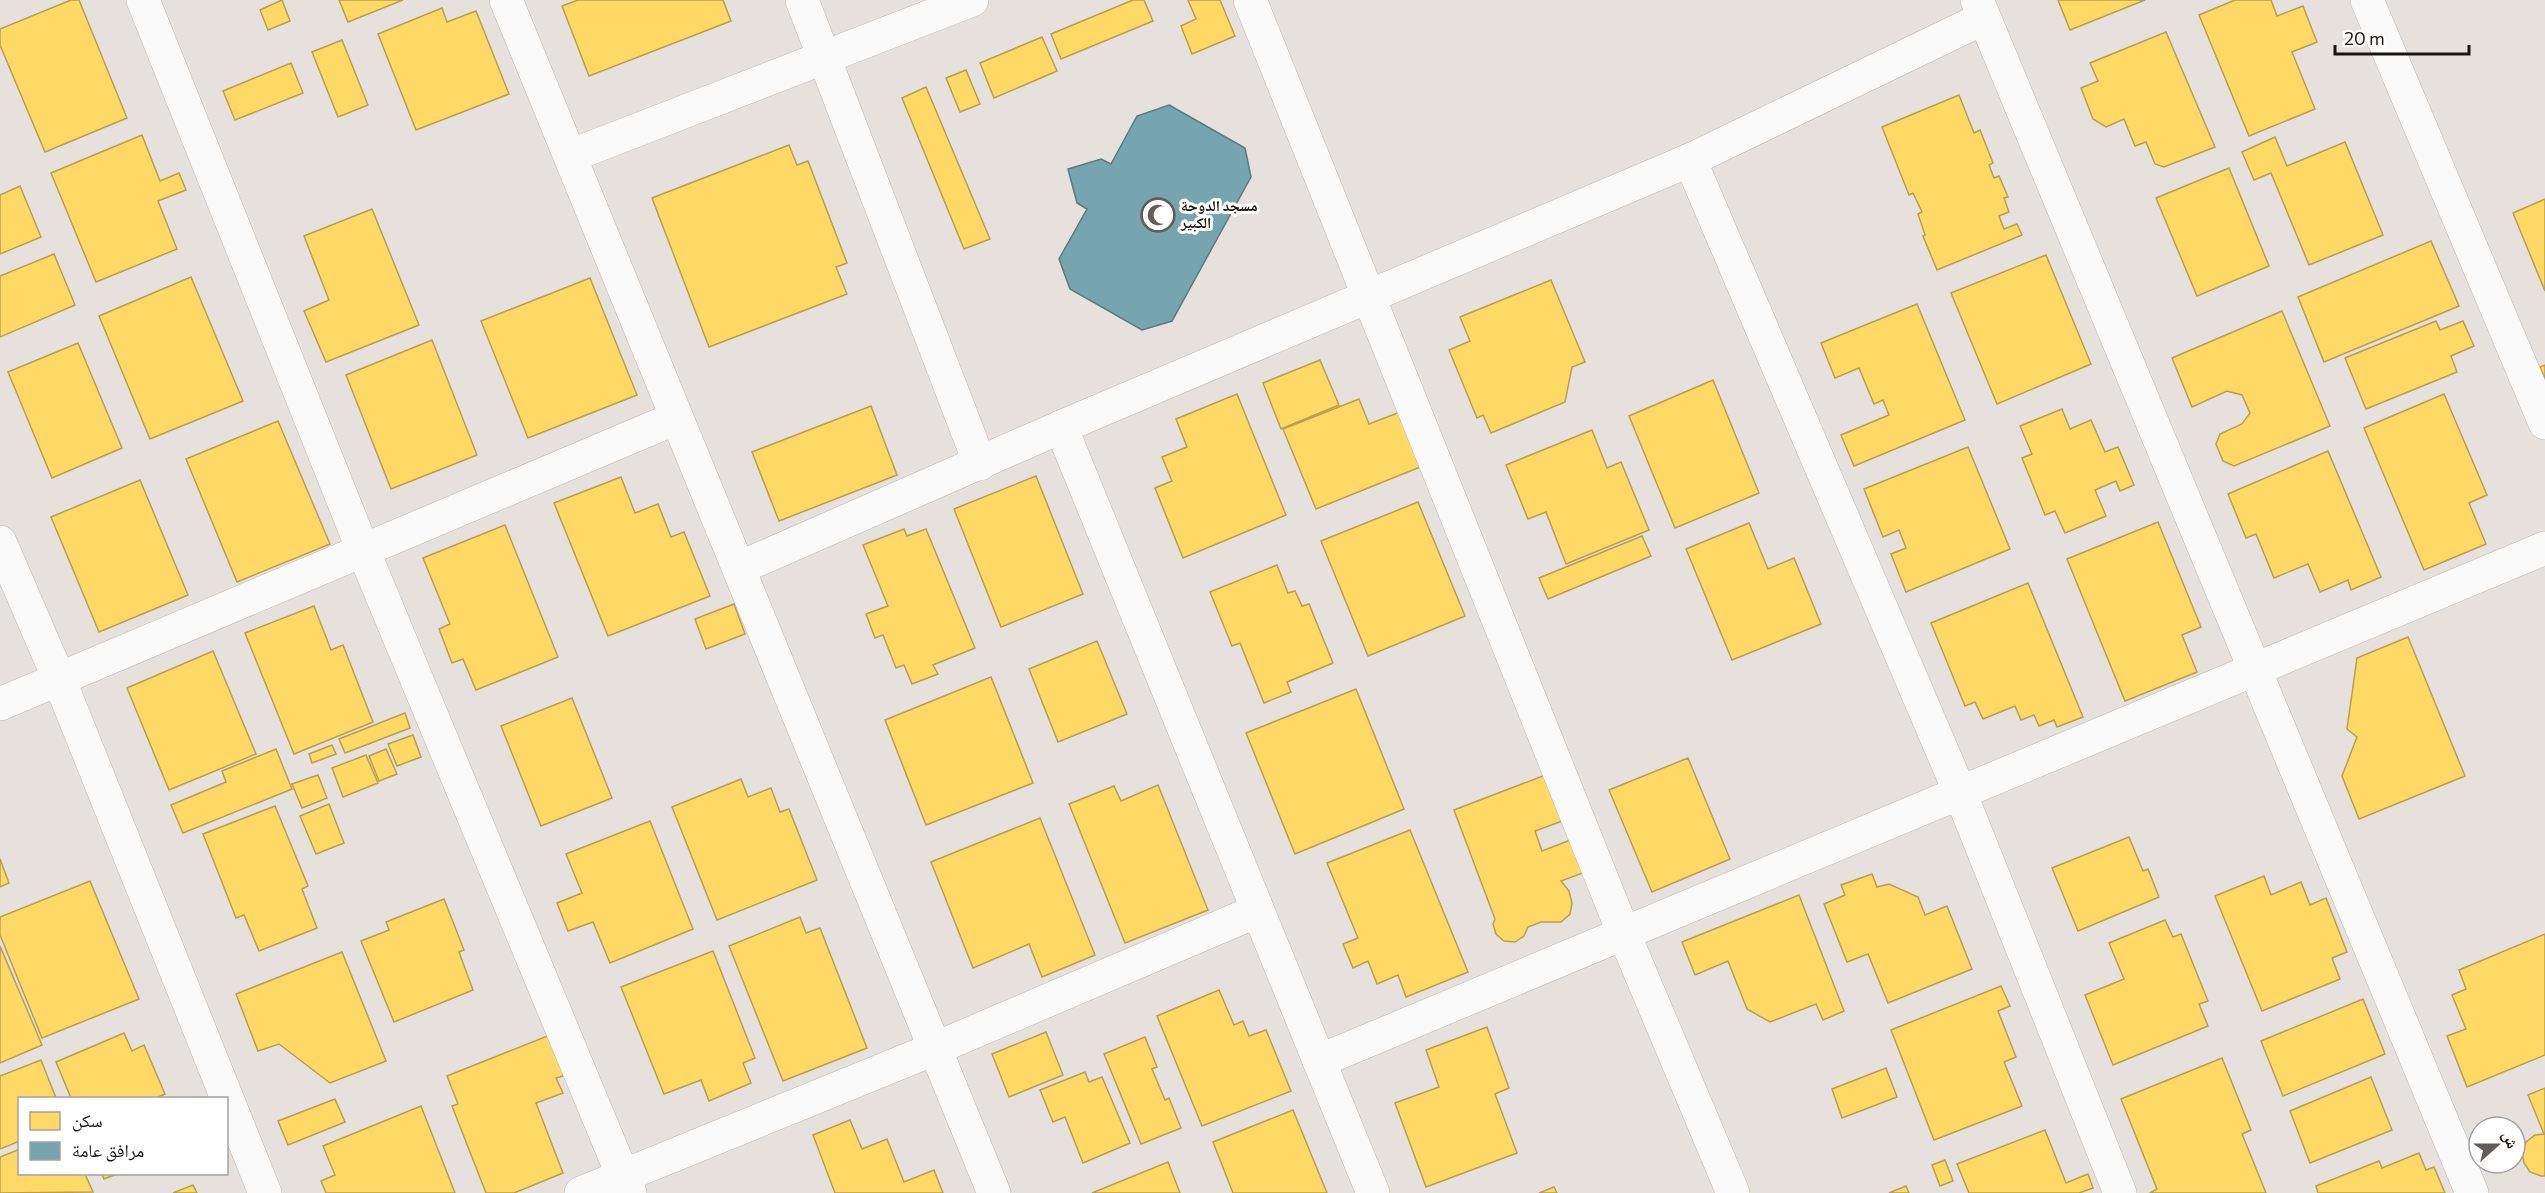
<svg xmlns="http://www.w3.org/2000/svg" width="2545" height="1193" font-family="Commissioner,'Noto Naskh Arabic',sans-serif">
<rect width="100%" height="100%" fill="#e6e1dc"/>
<!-- homes -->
<g fill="#ffd966" stroke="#ba9e4d" stroke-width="1.5">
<path d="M71,0H79L127,118L45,152L0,45V29Z"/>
<path d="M282,0L290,21L268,30L260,10Z"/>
<path d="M339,0H403L348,22Z"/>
<path d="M578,0H723L731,21L589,76L562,6Z"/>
<path d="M1133,0H1144L1153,21L1061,59L1051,34Z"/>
<path d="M1188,0H1220L1235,36L1192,54L1181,26L1196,19Z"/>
<path d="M2058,0H2145L2070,30Z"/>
<path d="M2235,0H2271L2277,16L2303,6L2317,42L2292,52L2315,109L2249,136L2199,15Z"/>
<path d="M442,8L447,22L476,11L509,94L416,130L378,34Z"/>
<path d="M2166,32L2215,147L2164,167L2155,164L2146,142L2135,146L2124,119L2106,127L2093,119L2081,88L2098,81L2090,63Z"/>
<path d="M1042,37L1057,71L994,98L980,63Z"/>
<path d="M342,40L368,105L338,117L312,52Z"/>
<path d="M291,63L303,93L235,120L223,91Z"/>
<path d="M966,70L980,104L960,112L946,78Z"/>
<path d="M926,87L990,239L964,249L902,98Z"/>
<path d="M1959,95L1974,133L1980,130L1993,163L1989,165L1994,178L1999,176L2008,197L2004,198L2009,212L1999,216L2004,229L2017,224L2022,235L1937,270L1923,236L1925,235L1918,214L1922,212L1913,193L1909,195L1882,127Z"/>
<path d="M142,135L160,181L179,173L186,190L158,201L177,249L96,282L51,173Z"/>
<path d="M2275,137L2287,166L2345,142L2383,235L2309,265L2271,173L2254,180L2242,152Z"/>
<path d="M789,145L797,165L808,161L847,263L836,267L847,294L709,347L652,198Z"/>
<path d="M2229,168L2269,266L2197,296L2156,198Z"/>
<path d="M20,186L41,237L0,254V195Z"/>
<path d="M2545,199V291L2513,213Z"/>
<path d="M372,209L419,325L326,362L304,311L329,300L304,236Z"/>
<path d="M2431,241L2459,306L2324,362L2298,297Z"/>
<path d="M54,254L75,305L0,337V276Z"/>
<path d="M2046,255L2091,364L1997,404L1951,293Z"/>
<path d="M191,277L243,401L150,439L99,316Z"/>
<path d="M590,278L637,395L528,438L481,321Z"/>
<path d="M1551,280L1585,362L1572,367L1565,402L1491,433L1483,415L1477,418L1449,350L1470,341L1460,317Z"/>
<path d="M1917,304L1965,420L1854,466L1841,435L1889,415L1883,400L1874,404L1859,368L1835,378L1821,343Z"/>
<path d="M2282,311L2330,426L2234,466L2223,461L2216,444L2220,434L2242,424L2250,413L2242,395L2227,391L2192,407L2172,358Z"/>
<path d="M2436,321L2440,330L2463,321L2474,346L2451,356L2457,372L2366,409L2345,358Z"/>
<path d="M432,340L477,455L391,489L346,375Z"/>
<path d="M78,343L122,448L52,478L8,372Z"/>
<path d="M1320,360L1339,405L1281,429L1263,383Z"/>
<path d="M2545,365V379L2540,367Z"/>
<path d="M1713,380L1759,493L1675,528L1629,416Z"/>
<path d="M1237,394L1286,515L1183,558L1155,488L1172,481L1162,457L1187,447L1176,419Z"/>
<path d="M2444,394L2487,495L2469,503L2486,544L2424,570L2364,428Z"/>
<path d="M1359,399L1369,424L1408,409L1430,463L1316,509L1283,429Z"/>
<path d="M871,406L897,475L779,521L752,452Z"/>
<path d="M2062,409L2070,429L2091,420L2105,452L2118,447L2134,485L2120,491L2116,481L2095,490L2106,516L2065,533L2055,511L2045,515L2022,458L2032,454L2020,426Z"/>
<path d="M278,421L330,544L237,582L186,459Z"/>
<path d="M1592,430L1607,468L1621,462L1649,530L1566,564L1546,512L1528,519L1506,465Z"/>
<path d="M1968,447L2010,549L1906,592L1891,554L1906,548L1899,530L1883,537L1864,489Z"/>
<path d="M2328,451L2381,577L2351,590L2348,580L2320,592L2308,564L2274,578L2256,534L2246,538L2228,494Z"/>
<path d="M1036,476L1083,594L1001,627L954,509Z"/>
<path d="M621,477L635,513L658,504L671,537L684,532L710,596L608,636L554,503Z"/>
<path d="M140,480L188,595L99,632L51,517Z"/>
<path d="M1418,502L1465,616L1368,656L1321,541Z"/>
<path d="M2158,522L2201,627L2182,635L2197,672L2125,701L2067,559Z"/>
<path d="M1749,523L1768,569L1794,558L1821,624L1732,660L1686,549Z"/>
<path d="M505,525L558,657L476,690L463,659L452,663L439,629L450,624L423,558Z"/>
<path d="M904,529L907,536L926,529L975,648L933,665L938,674L912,684L904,665L896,668L883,635L875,638L866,614L888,606L863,545Z"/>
<path d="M1642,536L1651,556L1548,599L1539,578Z"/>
<path d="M1277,565L1288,593L1295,591L1302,606L1309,604L1333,663L1287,682L1291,692L1264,703L1240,643L1232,646L1210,592Z"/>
<path d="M2028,583L2083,717L2057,727L2054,720L2039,726L2034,715L2021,720L2015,706L1983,719L1975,702L1965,706L1931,623Z"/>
<path d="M734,604L745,634L706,649L695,619Z"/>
<path d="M314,606L331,650L343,645L373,722L294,754L245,633Z"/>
<path d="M2408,637L2465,776L2359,819L2342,776L2357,737L2347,729L2357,658Z"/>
<path d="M1097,641L1127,714L1058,742L1029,669Z"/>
<path d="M213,651L256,754L169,790L127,688Z"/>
<path d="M991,677L1033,783L926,825L885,720Z"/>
<path d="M1356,689L1404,809L1295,854L1246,733Z"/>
<path d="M572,698L612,798L541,826L501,726Z"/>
<path d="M405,713L410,728L345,753L339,739Z"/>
<path d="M413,735L421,757L397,766L388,744Z"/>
<path d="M332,745L336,754L312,763L309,754Z"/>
<path d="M276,749L292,789L183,833L171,805L226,782L222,771Z"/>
<path d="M386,749L397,774L379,781L369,756Z"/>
<path d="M366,755L378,783L343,797L332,768Z"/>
<path d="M1688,758L1730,859L1652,892L1609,790Z"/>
<path d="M1548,774L1565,820L1535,831L1542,851L1573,839L1585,872L1561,881L1569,891L1572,903L1570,914L1561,922H1541L1528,927L1524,936L1515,942L1504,941L1496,934L1493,924L1495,919L1454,810Z"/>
<path d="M318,775L327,798L302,808L292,784Z"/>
<path d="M741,779L748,797L771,788L780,812L789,809L817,880L717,920L672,807Z"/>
<path d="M1158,785L1208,910L1125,943L1069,804L1114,786L1121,801Z"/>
<path d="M329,804L344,843L316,854L300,816Z"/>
<path d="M275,806L308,886L302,889L317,928L259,951L244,915L236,918L203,834Z"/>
<path d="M1040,818L1095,955L1042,977L1029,944L973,968L931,862Z"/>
<path d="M650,821L693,929L610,963L593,922L568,931L557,903L582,893L566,854Z"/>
<path d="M1410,830L1468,972L1406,997L1398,975L1377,984L1368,961L1353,968L1343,944L1358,938L1327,863Z"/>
<path d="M2129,837L2143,871L2148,869L2159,897L2078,931L2052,868Z"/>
<path d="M0,859L9,883L0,887Z"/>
<path d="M1872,874L1877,887L1889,884L1918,897L1925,915L1947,906L1972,969L1888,1003L1868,954L1847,962L1824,904L1845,895L1841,885Z"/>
<path d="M2264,876L2271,895L2301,882L2310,905L2326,898L2347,952L2332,958L2340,979L2262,1011L2215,896Z"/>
<path d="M90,881L139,999L42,1038L0,935V917Z"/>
<path d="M1799,895L1844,1011L1823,1020L1816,1004L1770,1022L1747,1009L1728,961L1695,975L1682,942Z"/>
<path d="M444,899L464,950L459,952L473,990L394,1022L361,941L389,930L386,922Z"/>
<path d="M800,917L806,933L820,928L867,1048L783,1081L729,946Z"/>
<path d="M2165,920L2173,937L2181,934L2208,1001L2199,1004L2208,1026L2113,1065L2085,995L2124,979L2109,943Z"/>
<path d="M2545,934V1055L2467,1087L2447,1036L2466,1029L2452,995L2466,989L2459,970Z"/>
<path d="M0,946L42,1045L0,1063Z"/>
<path d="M713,951L755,1058L743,1063L751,1083L709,1101L701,1080L664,1094L621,987Z"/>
<path d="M342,952L386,1061L330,1083L279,1044L258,1051L236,994Z"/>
<path d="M2001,986L2010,1006L1998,1011L2016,1057L2004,1062L2022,1106L1934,1140L1891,1030Z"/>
<path d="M1219,990L1234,1025L1243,1021L1249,1036L1266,1030L1291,1091L1202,1126L1157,1016Z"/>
<path d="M2363,999L2385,1054L2283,1096L2261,1041Z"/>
<path d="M1487,1027L1509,1088L1495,1094L1517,1153L1426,1187L1395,1103L1439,1087L1426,1050Z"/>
<path d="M1046,1032L1063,1075L1009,1097L992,1054Z"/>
<path d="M124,1033L132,1051L144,1045L165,1094L156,1098H71L56,1062Z"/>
<path d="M550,1035L566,1075L556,1078L563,1093L536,1103L563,1173L514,1193H486L452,1106L458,1104L447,1076Z"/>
<path d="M1145,1037L1157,1067L1152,1069L1165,1100L1169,1098L1181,1128L1141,1144L1104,1054Z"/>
<path d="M2222,1058L2251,1130L2242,1134L2266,1193H2150L2157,1189L2121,1099Z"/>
<path d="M41,1060L56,1098H20V1141L0,1149V1076Z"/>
<path d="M1886,1068L1897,1097L1842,1118L1832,1089Z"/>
<path d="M1085,1072L1089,1082L1102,1077L1130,1143L1083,1163L1065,1117L1053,1122L1040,1090Z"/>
<path d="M2371,1077L2392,1130L2310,1163L2290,1111Z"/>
<path d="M2545,1088V1176H2541L2530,1172L2524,1163L2522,1152L2526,1142L2535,1135L2544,1134L2528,1095Z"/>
<path d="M335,1099L345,1122L288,1145L278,1121Z"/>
<path d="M421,1106L455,1193H326L321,1181L335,1175L323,1146Z"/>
<path d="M1293,1110L1327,1193H1233L1213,1142Z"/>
<path d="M850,1120L862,1149L887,1139L904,1182L934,1170L943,1193H835L813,1135Z"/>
<path d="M2045,1130L2066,1183L2088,1174L2093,1188L2079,1193H1969L1957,1164Z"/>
<path d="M20,1149V1174H85L93,1192L0,1193V1157Z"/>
<path d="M2419,1153L2426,1170L2434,1167L2445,1193H2318L2316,1186L2379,1161L2382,1168Z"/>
<path d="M1945,1160L1953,1181L1940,1186L1932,1165Z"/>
<path d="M1168,1162L1180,1193H1092Z"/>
<path d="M102,1174H117L104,1179Z"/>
<path d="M193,1185L197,1193H173Z"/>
<path d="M1906,1186L1909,1193H1889Z"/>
<path d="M1554,1187L1557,1193H1539Z"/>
</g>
<!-- public -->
<path fill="#76a5af" stroke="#5a7a80" stroke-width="1.5" d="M1169,105L1245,148L1251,177L1172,321L1142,330L1070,289L1059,259L1087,209L1077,203L1068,169L1101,159L1111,164L1137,116Z"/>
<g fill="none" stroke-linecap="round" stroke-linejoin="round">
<defs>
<g id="minor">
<path d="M143,0L363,550L630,1193"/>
<path d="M506,0L994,1193"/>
<path d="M802,0L980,464"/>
<path d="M1250,0L1624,934L1733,1193"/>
<path d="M1977,0L2472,1193"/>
<path d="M2367,0L2545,423"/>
<path d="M570,156L972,0"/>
<path d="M1690,160L1961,795L2120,1193"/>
<path d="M1061,427L1690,160L1984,18"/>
<path d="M0,542L59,679L265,1193"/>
<path d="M739,568L1061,427L1373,1193"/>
<path d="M0,704L676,418"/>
<path d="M1319,1061L2545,548"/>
<path d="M581,1193L934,1049L1257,911"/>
</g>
</defs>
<!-- minor casing -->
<use href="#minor" stroke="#bbb7b3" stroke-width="34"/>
<!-- minor -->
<use href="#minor" stroke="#fbfafa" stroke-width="33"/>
</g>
<!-- icons -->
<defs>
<symbol id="mosque-ring" viewBox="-11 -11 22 22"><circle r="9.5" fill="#fff" stroke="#615d59" stroke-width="1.5"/><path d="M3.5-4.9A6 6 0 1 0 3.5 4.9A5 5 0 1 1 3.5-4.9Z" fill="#615d59"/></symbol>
</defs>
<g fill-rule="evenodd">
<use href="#mosque-ring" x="1139" y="196" width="38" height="38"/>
</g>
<g text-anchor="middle" stroke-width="6" stroke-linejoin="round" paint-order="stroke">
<!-- poi labels -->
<g font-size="15" font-weight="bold" fill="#191613" stroke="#fff" text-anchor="start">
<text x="1181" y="211">مسجد الدوحة<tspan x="1181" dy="17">الكبير</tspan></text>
</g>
</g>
<!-- legend -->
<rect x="18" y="1097" width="210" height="78" fill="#ffffff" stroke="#a3a2a1" stroke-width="1.5"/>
<rect x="30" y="1112" width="30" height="18" fill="#ffd966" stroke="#a3a2a1" stroke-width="1.5"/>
<text x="72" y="1127" font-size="18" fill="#191613">سكن</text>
<rect x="30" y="1142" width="30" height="18" fill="#76a5af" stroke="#a3a2a1" stroke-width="1.5"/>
<text x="72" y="1157" font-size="18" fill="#191613">مرافق عامة</text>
<!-- north arrow -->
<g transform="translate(2497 1145) rotate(69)"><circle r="28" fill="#ffffff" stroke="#a3a2a1" stroke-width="1.5"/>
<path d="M0-4.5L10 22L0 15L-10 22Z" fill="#615d59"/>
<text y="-9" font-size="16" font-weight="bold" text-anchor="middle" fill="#191613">ش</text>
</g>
<!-- scale -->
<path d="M2335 45v9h134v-9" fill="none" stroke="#191613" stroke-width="3"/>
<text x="2344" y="45" font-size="18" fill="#191613" stroke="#ffffff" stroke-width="4.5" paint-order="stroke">20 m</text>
</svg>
